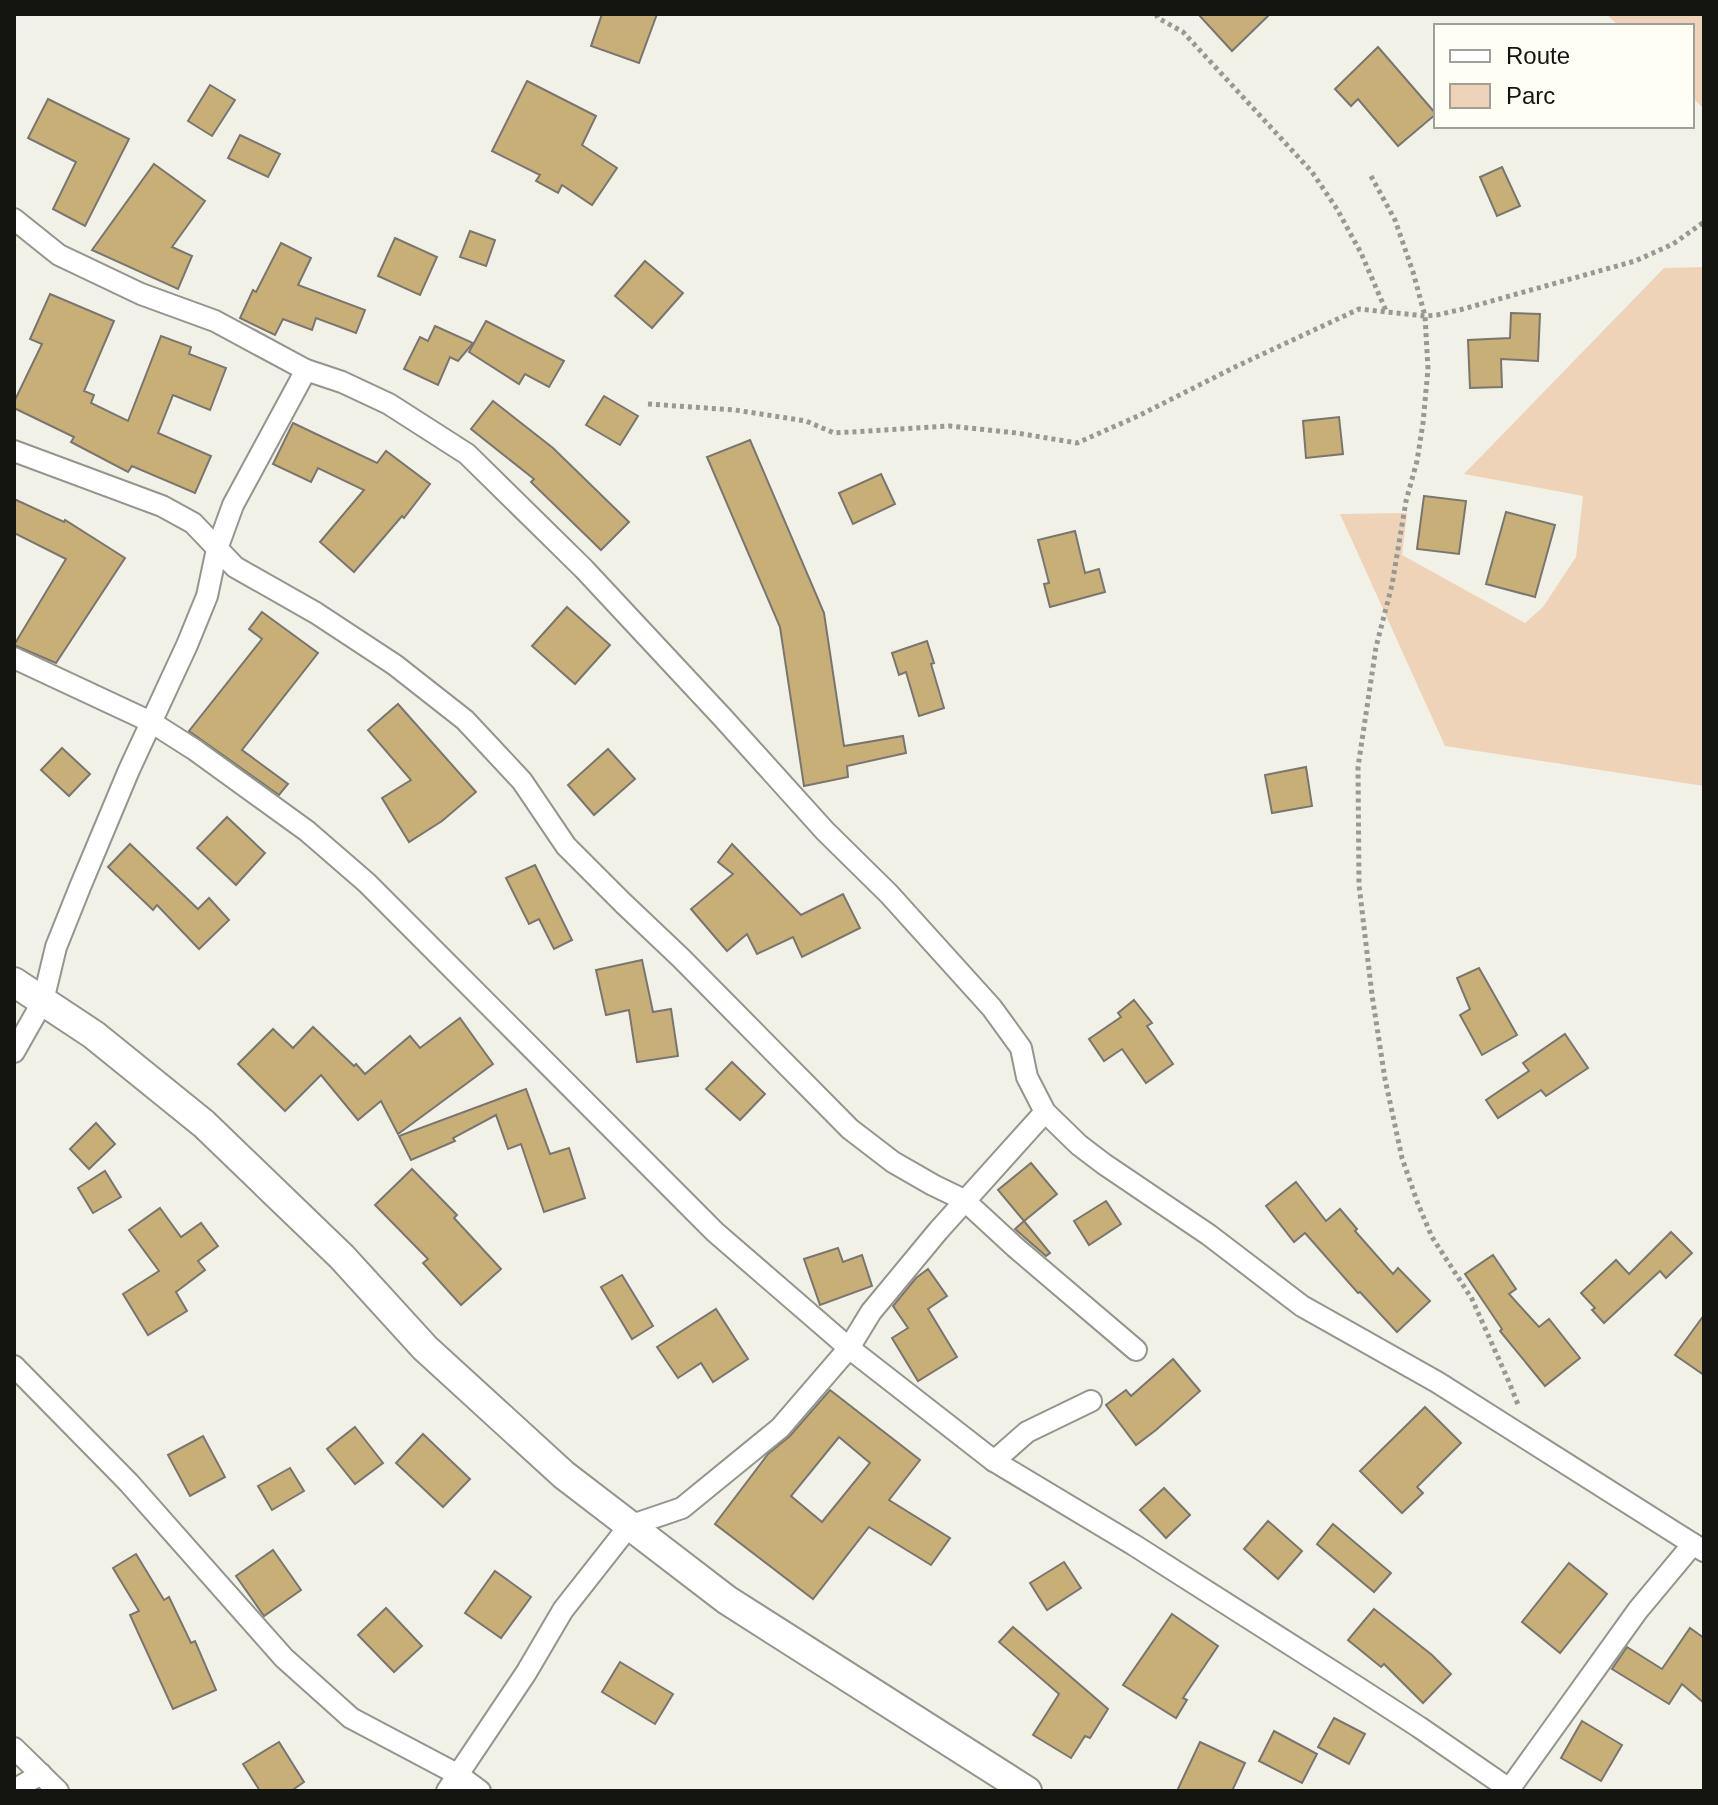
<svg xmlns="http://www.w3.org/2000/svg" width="1718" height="1805" font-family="Helvetica,sans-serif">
<rect width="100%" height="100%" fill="#f1f1e8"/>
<!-- green -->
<g fill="#efd3b8">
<path d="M1606,14H1704V109L1692,97V26H1619Z"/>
<path d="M1704,267V786L1445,746L1340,514L1407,513L1402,555L1525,623L1543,607L1576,557L1583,496L1464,474L1664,268Z"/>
</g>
<!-- building -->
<g fill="#c8af78" stroke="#7a766f" stroke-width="2" fill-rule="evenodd">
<path d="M602,14H657L639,63L591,46Z"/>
<path d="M1198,14H1270L1232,51Z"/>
<path d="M1378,47L1436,114L1398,146L1358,99L1351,106L1335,89Z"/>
<path d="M527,81L596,116L582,145L617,168L592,205L562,185L558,193L536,181L540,175L492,151Z"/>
<path d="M210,85L235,100L212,136L188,121Z"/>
<path d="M48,99L129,139L85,226L53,209L76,162L28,138Z"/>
<path d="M240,135L280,154L268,177L228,158Z"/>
<path d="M154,164L205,201L172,247L192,256L178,289L92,250Z"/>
<path d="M1502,167L1520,206L1497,216L1480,177Z"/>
<path d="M470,231L495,240L486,266L460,257Z"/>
<path d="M395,238L437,257L420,295L378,276Z"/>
<path d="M281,243L311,258L298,285L365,310L356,333L316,318L312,330L283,319L275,335L240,318L253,290L256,292Z"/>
<path d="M645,261L683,293L652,328L615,296Z"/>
<path d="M50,294L114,321L84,391L94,395L91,403L128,421L161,336L191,347L189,354L226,368L210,410L173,395L158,433L211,456L195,493L132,466L128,472L71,442L74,437L14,408V402L42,344L30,339Z"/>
<path d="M1511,313L1540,314L1538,361L1501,359L1502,387L1470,388L1468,340L1510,338Z"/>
<path d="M486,321L564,361L549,387L525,374L519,384L469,352Z"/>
<path d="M435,326L473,343L458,361L450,357L438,385L404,369L420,337L428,341Z"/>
<path d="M604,396L638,416L620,445L586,425Z"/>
<path d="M493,401L553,448L629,522L601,550L531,482L534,479L471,429Z"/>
<path d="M1339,417L1343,454L1306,458L1303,421Z"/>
<path d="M293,423L377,463L386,451L430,484L404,518L402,516L354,572L320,542L364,490L318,468L311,482L273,464Z"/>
<path d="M750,440L824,613L844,746L903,736L906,753L847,766L848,777L804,786L780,627L707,457Z"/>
<path d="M881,474L895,504L853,524L839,493Z"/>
<path d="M1424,496L1466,501L1459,554L1417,549Z"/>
<path d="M14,499L64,522L65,520L125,558L56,663L14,645L66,559L14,533Z"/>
<path d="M1506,512L1555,525L1535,597L1486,584Z"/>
<path d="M1075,531L1085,573L1099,569L1105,592L1050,607L1044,584L1049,583L1038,540Z"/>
<path d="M567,607L610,645L575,684L532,646Z"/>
<path d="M262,612L318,653L242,750L288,784L279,795L189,731L262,639L249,629Z"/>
<path d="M927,641L934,663L931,664L944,708L919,716L906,672L899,675L892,653Z"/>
<path d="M398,704L476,792L442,821L409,842L382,798L411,780L368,730Z"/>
<path d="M62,748L90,774L69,796L41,770Z"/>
<path d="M608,749L635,779L594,815L568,785Z"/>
<path d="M1306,767L1312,806L1272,813L1265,775Z"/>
<path d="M227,817L265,853L236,885L197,848Z"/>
<path d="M130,844L198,909L209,898L229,920L199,949L157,905L153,910L108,867Z"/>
<path d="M732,844L801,915L843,894L860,928L802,957L793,937L757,954L747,934L727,951L691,909L733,874L718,862Z"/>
<path d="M535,865L572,940L554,949L539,919L529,924L506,878Z"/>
<path d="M642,960L653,1012L671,1009L678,1056L637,1062L629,1010L606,1015L596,970Z"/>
<path d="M1479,968L1517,1035L1482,1055L1460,1015L1470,1009L1457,978Z"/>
<path d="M1134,1000L1152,1023L1147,1026L1173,1064L1146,1083L1122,1049L1104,1061L1089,1039L1121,1017L1118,1013Z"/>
<path d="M460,1018L493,1064L398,1134L381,1101L358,1120L321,1075L285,1111L238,1064L273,1029L293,1048L313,1027L354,1066L356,1064L365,1074L410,1036L420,1048Z"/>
<path d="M1565,1034L1588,1068L1546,1096L1541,1090L1498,1118L1486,1100L1529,1071L1523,1063Z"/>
<path d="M732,1062L765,1094L740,1120L706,1089Z"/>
<path d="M526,1089L550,1154L569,1148L585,1198L544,1212L521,1144L508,1149L496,1115L453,1138L455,1141L411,1160L399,1136Z"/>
<path d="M96,1123L115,1144L89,1169L70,1149Z"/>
<path d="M1031,1163L1057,1194L1024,1221L998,1190Z"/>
<path d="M412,1169L457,1215L454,1218L501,1269L461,1305L423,1263L428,1259L375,1205Z"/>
<path d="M105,1171L121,1197L93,1213L78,1188Z"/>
<path d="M1296,1182L1326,1221L1340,1209L1357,1229L1355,1231L1393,1274L1398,1268L1430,1301L1397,1332L1360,1292L1358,1293L1305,1233L1294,1242L1266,1206Z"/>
<path d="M1106,1201L1121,1224L1089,1245L1074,1221Z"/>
<path d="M160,1208L181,1237L201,1223L218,1246L198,1261L205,1270L176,1292L187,1311L148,1335L123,1294L159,1271L129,1230Z"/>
<path d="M1024,1221L1050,1253L1046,1256L1015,1229Z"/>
<path d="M1671,1232L1692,1253L1666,1278L1660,1271L1604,1323L1592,1310L1595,1308L1581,1293L1616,1260L1629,1274Z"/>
<path d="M838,1248L843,1262L862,1255L872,1286L820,1305L804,1259Z"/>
<path d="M1493,1255L1516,1289L1509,1294L1539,1327L1549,1319L1580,1358L1545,1386L1500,1331L1502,1329L1465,1274Z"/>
<path d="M928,1269L947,1296L928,1309L957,1357L918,1381L892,1338L908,1328L893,1306L916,1278Z"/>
<path d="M622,1275L653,1326L632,1339L601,1287Z"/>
<path d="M716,1309L748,1359L713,1382L701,1363L678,1378L657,1347Z"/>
<path d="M1704,1315V1375L1675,1355Z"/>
<path d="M1173,1359L1200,1391L1156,1430L1136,1445L1106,1405L1126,1390L1131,1396Z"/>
<path d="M830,1390L920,1460L889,1500L950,1538L931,1565L869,1527L813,1599L715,1524L768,1454L790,1436ZM839,1437L870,1463L822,1522L791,1496Z"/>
<path d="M1425,1407L1461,1443L1417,1487L1423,1493L1402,1513L1360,1471Z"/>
<path d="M355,1427L383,1463L355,1484L327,1449Z"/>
<path d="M423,1434L470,1479L443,1507L396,1463Z"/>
<path d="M203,1436L225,1477L190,1496L168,1455Z"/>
<path d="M290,1468L304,1491L272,1510L258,1486Z"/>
<path d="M1164,1488L1190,1515L1166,1538L1140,1510Z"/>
<path d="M1268,1521L1302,1551L1278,1579L1244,1549Z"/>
<path d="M1333,1524L1391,1573L1374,1592L1317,1544Z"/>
<path d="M273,1550L301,1590L264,1616L236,1576Z"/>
<path d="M136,1554L164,1600L169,1597L191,1643L195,1641L216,1690L173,1709L130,1615L139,1611L113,1568Z"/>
<path d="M1064,1562L1081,1588L1047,1610L1030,1583Z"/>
<path d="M1569,1563L1607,1594L1560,1653L1522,1622Z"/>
<path d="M495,1571L531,1597L501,1638L465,1613Z"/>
<path d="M386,1608L422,1646L394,1672L358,1635Z"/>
<path d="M1374,1609L1432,1655L1451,1674L1423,1703L1384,1664L1381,1667L1348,1640Z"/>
<path d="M1172,1614L1218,1646L1183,1698L1187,1700L1176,1718L1123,1685Z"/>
<path d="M1013,1627L1108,1709L1090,1738L1085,1736L1071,1758L1033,1735L1059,1694L999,1642Z"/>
<path d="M1690,1628L1704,1638V1703L1682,1684L1669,1704L1612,1669L1627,1647L1662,1669Z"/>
<path d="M620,1662L673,1694L655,1724L602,1692Z"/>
<path d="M1334,1718L1365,1734L1349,1764L1318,1747Z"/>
<path d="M1582,1721L1622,1745L1601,1781L1561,1758Z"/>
<path d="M1274,1731L1317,1754L1302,1783L1259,1761Z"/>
<path d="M279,1742L304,1782L291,1791H260L243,1764Z"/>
<path d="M1200,1742L1245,1763L1232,1791H1177Z"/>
</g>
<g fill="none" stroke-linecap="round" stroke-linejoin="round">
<defs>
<g id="street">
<path d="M14,219L59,255L141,294L215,321L306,370L342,382L389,404L467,454L584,569L723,718L825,831L889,894L992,1008L1021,1048L1027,1077L1045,1112"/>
<path d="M14,451L162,506L193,523L235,567L316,613L395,665L465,720L522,781L566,846L623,903L681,958L850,1129L893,1162L933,1185L964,1200L1015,1247L1136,1350"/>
<path d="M14,658L151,722L195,750L307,831L367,883L715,1232L849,1348L994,1461L1134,1545L1354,1685L1419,1727L1512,1791"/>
<path d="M14,1052L43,1001L56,947L80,887L129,770L187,645L207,596L217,549L233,505L306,370"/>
<path d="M14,1366L129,1483L284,1658L351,1718L457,1774L480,1791"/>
<path d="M994,1461L1027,1432L1091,1401"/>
<path d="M14,1748L58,1791"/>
<path d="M14,1790L41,1774"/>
<path d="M447,1791L526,1673L563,1610L629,1526L682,1508L780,1428L849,1348L871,1312L938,1231L1045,1112L1079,1145L1104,1164L1209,1235L1302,1306L1437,1382L1704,1551"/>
<path d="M1508,1791L1638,1610L1693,1544"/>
</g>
<path id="secondary" d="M14,982L94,1035L204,1124L342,1257L425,1348L564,1475L727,1600L1027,1791"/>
</defs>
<!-- street casing -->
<use href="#street" stroke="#94958c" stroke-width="24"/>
<!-- secondary casing -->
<use href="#secondary" stroke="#94958c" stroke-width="32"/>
<!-- path -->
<g stroke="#999993" stroke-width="5" stroke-dasharray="4 4" stroke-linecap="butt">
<path d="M1156,14L1158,18L1183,32L1312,172L1337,209L1361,253L1387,313"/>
<path d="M1371,176L1395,220L1413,272L1425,316L1428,369L1423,423L1417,461L1406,501L1392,585L1376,647L1358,767L1359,885L1372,995L1385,1079L1402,1158L1418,1204L1432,1237L1472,1299L1509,1382L1519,1407"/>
<path d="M648,404L735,410L806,421L834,433L950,426L1017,433L1077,443L1138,416L1237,366L1359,309L1425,316L1437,315L1463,309L1635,261L1673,244L1704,222"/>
</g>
<!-- street -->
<use href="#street" stroke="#fff" stroke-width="20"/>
<!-- secondary -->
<use href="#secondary" stroke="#fff" stroke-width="28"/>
</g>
<!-- border -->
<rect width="1718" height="1805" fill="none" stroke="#141411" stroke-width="32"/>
<!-- legend -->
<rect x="1434" y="24" width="260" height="104" fill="#fefef5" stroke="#a0a09a" stroke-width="2"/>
<rect x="1450" y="50" width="40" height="12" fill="#ffffff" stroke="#a0a09a" stroke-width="2"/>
<text x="1506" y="64" font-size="24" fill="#141411">Route</text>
<rect x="1450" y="84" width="40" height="24" fill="#efd3b8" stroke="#a0a09a" stroke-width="2"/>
<text x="1506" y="104" font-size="24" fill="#141411">Parc</text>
</svg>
